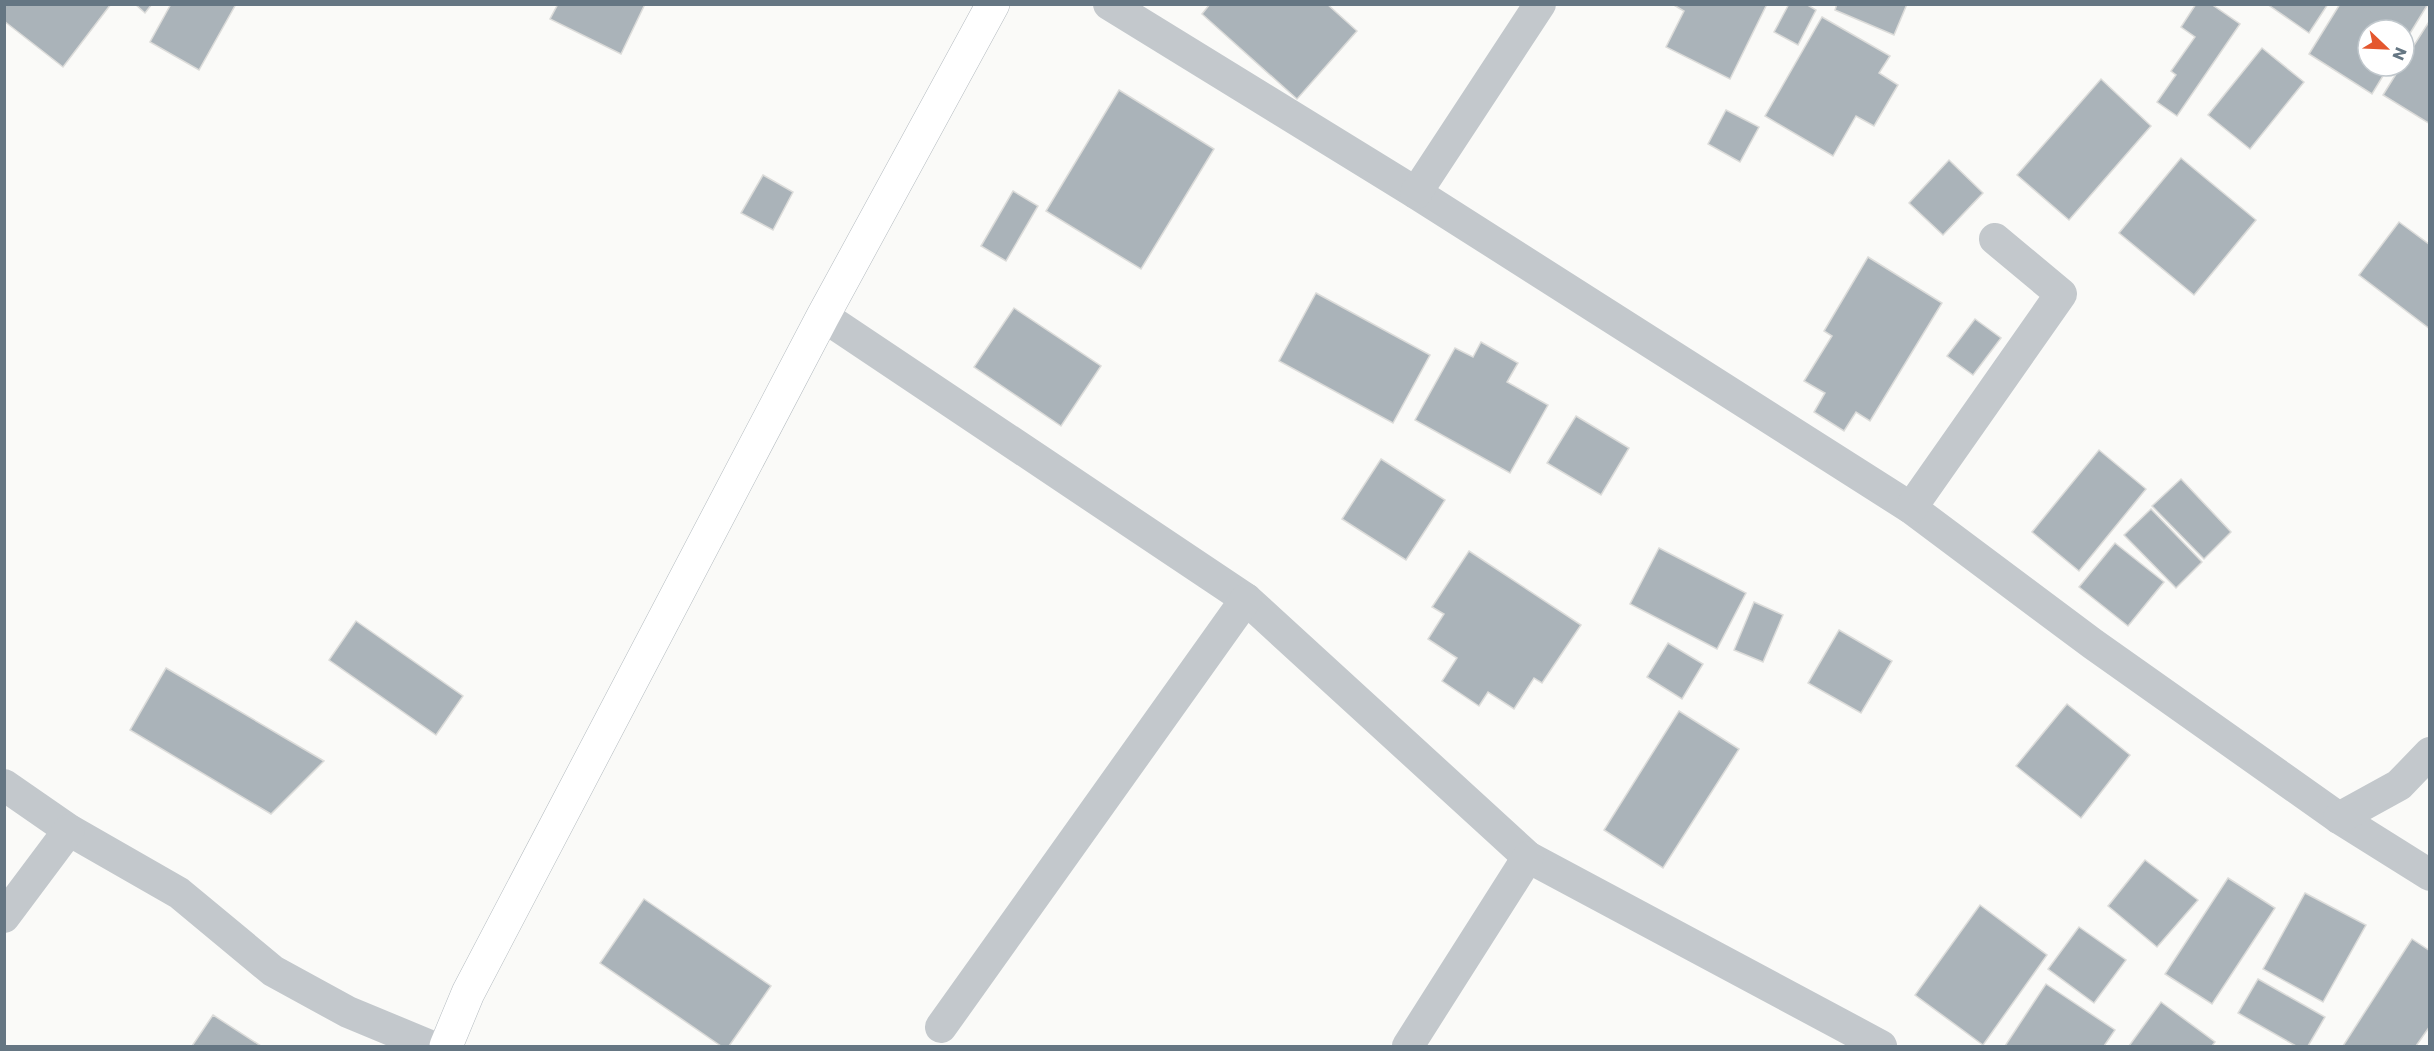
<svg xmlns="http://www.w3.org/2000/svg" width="2434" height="1051" font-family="Poppins,sans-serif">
<rect width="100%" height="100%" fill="#fafaf8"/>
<!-- building -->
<g fill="#aab3b9" stroke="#dcdcda" stroke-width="1.5">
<path d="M4,4H111L63,67L4,21Z"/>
<path d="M135,4H152L145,13Z"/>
<path d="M171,4H236L199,70L150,42Z"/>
<path d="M558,4H645L621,54L550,19Z"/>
<path d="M1210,4H1327L1357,31L1297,99L1202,14Z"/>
<path d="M1672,4H1767L1730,79L1666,47L1684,11Z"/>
<path d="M1789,4H1806L1816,10L1798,45L1774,32Z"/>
<path d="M1837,4H1907L1894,35L1835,10Z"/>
<path d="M2196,4H2211L2240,24L2177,116L2157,102L2176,75L2171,71L2195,37L2181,27Z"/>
<path d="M2267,4H2328L2309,33Z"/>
<path d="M2340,4H2428L2404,43V30H2368V66H2389L2372,94L2309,54Z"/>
<path d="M1822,17L1890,56L1879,73L1898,85L1874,126L1856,116L1833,156L1765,116Z"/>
<path d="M2430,20V124L2383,95L2401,66H2404V61Z"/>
<path d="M2262,48L2304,82L2250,149L2208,115Z"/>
<path d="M2101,79L2151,126L2069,220L2017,175Z"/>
<path d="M1119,90L1214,149L1141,269L1046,211Z"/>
<path d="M1726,110L1759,127L1740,162L1708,144Z"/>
<path d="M2181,158L2256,220L2194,295L2119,233Z"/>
<path d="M1949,160L1983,193L1943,235L1909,203Z"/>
<path d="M763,175L793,192L773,230L741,213Z"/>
<path d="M1013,191L1038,206L1006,261L981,246Z"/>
<path d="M2399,222L2430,245V329L2359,275Z"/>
<path d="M1868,257L1942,303L1870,421L1856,412L1844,431L1814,412L1825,393L1804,381L1832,336L1824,331Z"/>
<path d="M1316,293L1430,355L1393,423L1279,361Z"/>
<path d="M1014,308L1101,366L1061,426L974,367Z"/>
<path d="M1975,319L2001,338L1973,375L1947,356Z"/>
<path d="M1481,342L1518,363L1507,382L1548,405L1510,473L1415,420L1455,348L1473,357Z"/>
<path d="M1576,416L1629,448L1601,495L1547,463Z"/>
<path d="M2099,450L2146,489L2079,571L2032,532Z"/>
<path d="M1381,459L1445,500L1406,560L1342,519Z"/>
<path d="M2181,479L2231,532L2204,559L2152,506Z"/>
<path d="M2151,509L2202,562L2176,588L2124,535Z"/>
<path d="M2115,543L2164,582L2128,626L2079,587Z"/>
<path d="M1659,548L1746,593L1717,649L1630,604Z"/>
<path d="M1469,551L1581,625L1542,683L1534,678L1514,709L1488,692L1479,706L1442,681L1457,658L1428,639L1444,614L1432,607Z"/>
<path d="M1754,602L1783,615L1763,662L1734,650Z"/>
<path d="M356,621L463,696L436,735L329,660Z"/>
<path d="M1839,630L1892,661L1861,713L1808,683Z"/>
<path d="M1668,643L1703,664L1682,699L1647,677Z"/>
<path d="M166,668L324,761L271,814L130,730Z"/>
<path d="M2067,704L2130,755L2081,818L2016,766Z"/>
<path d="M1679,711L1739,749L1663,868L1604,830Z"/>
<path d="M2145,860L2198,900L2157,947L2108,906Z"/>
<path d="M2228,878L2275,908L2212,1004L2165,974Z"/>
<path d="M2305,893L2366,925L2323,1002L2263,969Z"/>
<path d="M644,899L771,986L729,1046H721L600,963Z"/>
<path d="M1980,905L2047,955L1983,1045L1915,995Z"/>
<path d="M2079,927L2126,960L2094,1003L2048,969Z"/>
<path d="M2412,939L2430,951V1026L2416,1046H2343Z"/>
<path d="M2258,979L2325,1017L2308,1046H2296L2238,1013Z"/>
<path d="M2046,984L2115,1030L2104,1046H2005Z"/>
<path d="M2161,1002L2215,1042L2212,1046H2129Z"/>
<path d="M213,1015L261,1046H192Z"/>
</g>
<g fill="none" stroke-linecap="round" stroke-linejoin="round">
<defs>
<path id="secondary" d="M446,1046L468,993L823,316L993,4"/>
</defs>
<!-- secondary casing -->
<use href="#secondary" stroke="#b3babf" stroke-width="34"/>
<!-- street -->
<g stroke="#c3c8cc" stroke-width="32">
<path d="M1109,4L1416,193L1911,508L2093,644L2339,818L2430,875"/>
<path d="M1416,193L1540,4"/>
<path d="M823,316L1246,599L1528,857L1881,1046"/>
<path d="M1911,508L2061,294L1995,239"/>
<path d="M4,785L69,830L179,893L273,971L348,1012L430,1046"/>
<path d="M2339,818L2399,785L2430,753"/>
<path d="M4,917L69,830"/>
<path d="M941,1027L1246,599"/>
<path d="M1408,1046L1528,857"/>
</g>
<!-- secondary -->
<use href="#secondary" stroke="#fff" stroke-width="33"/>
</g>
<!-- border -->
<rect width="2434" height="1051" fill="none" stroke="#657683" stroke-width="12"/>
<!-- north arrow -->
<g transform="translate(2386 48) rotate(113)"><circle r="28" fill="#ffffff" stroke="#c1c8cd" stroke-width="1.5"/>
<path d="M0-4.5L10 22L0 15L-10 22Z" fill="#e4572e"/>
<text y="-9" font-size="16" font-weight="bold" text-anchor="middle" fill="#657683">N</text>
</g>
</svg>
